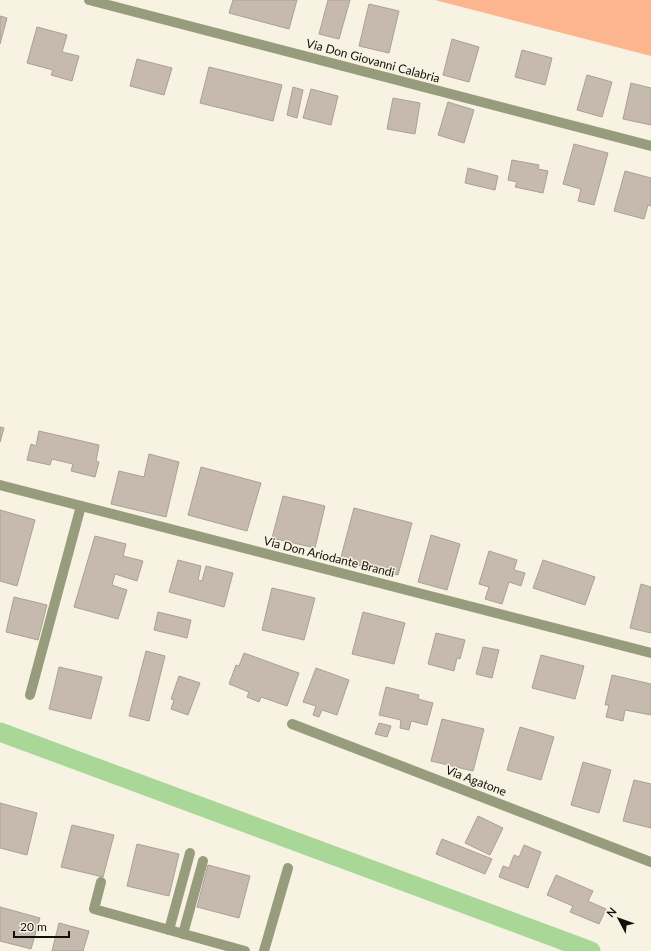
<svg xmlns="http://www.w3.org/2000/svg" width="651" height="951" font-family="Lato,sans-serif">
<rect width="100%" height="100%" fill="#f7f2e2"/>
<!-- green -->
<path fill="#fcb58f" d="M435,0H651V56Z"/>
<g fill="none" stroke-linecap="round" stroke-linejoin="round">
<!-- canal -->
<path stroke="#a8d797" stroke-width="19" d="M0,732L591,951"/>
</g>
<!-- building -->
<g fill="#c5baad" stroke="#aba094">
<path d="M233,0H297L289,29L229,13Z"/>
<path d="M328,0H350L339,39L319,34Z"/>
<path d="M369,4L399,11L389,53L359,46Z"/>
<path d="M0,16L7,18L0,44Z"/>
<path d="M37,27L67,35L62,52L79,56L72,81L51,75L53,70L27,63Z"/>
<path d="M452,39L479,47L469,82L443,75Z"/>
<path d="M522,50L552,58L545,85L515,77Z"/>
<path d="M137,59L172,68L164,95L130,86Z"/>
<path d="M209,67L282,85L273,121L200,103Z"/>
<path d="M587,75L612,82L602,117L577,110Z"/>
<path d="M631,83L651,88V125L623,119Z"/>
<path d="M293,87L303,90L297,118L287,115Z"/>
<path d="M311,89L338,96L331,125L303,118Z"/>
<path d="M393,98L420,103L415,134L387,129Z"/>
<path d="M448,102L474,110L464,143L438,135Z"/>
<path d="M574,144L608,153L594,205L578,201L581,189L563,184Z"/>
<path d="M512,160L539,165L538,169L548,171L543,193L515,187L517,182L508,180Z"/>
<path d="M468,168L498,176L495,190L465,183Z"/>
<path d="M625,171L651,178V206L648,205L644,219L614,211Z"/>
<path d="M0,427L4,428L0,442Z"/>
<path d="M39,431L99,445L96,461L99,462L95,477L71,471L73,464L52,459L50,465L27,460L31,444L36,446Z"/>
<path d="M149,454L179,462L166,517L111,504L119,471L144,477Z"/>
<path d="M201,467L261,483L247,531L188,515Z"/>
<path d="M283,496L325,506L315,548L272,538Z"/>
<path d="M354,508L412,523L398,575L340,561Z"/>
<path d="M0,510L35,520L17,586L0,581Z"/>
<path d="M431,535L460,544L447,590L418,582Z"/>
<path d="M95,536L126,544L123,556L143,561L137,581L115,574L112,585L127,590L118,619L74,607Z"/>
<path d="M489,551L517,560L514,570L525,573L521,586L509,582L502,604L485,599L489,587L479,584Z"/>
<path d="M178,560L201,566L198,580L202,581L206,566L233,573L224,607L169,592Z"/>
<path d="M543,560L595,577L585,605L533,588Z"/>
<path d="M641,584L651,587V633L630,628Z"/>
<path d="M272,588L315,598L304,640L262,630Z"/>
<path d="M14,597L47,605L38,640L6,632Z"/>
<path d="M158,612L191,620L187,638L154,630Z"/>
<path d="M363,612L405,623L394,664L352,654Z"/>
<path d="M436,633L465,640L460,659L457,658L454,671L428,664Z"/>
<path d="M483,647L499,650L492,678L476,674Z"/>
<path d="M146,651L165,656L149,721L129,716Z"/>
<path d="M244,653L299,673L287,706L261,697L259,702L247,697L249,692L229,684L236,665L239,666Z"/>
<path d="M541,655L584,666L575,699L532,688Z"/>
<path d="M59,667L102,677L91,719L49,709Z"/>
<path d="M316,668L349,680L337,715L322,710L319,717L313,715L316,706L303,702Z"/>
<path d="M612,675L651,684V715L625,710L623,721L606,717L609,705H605Z"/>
<path d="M179,676L200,683L188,715L171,709L174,700L171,699Z"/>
<path d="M386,687L419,695L418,699L433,703L427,725L411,721L409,730L400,728L401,720L379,715Z"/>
<path d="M442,719L484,729L473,771L431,761Z"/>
<path d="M379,723L391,726L387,737L375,734Z"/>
<path d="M520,727L554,737L541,780L507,770Z"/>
<path d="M583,762L611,770L599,813L571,805Z"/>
<path d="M634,780L651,784V828L623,821Z"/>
<path d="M0,803L37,813L27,855L0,848Z"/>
<path d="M478,816L503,828L490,855L465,843Z"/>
<path d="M72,825L114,835L103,877L61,867Z"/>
<path d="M442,839L492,859L485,874L436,854Z"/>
<path d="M137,844L179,854L169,896L127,886Z"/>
<path d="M524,845L541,852L528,888L499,877L503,866L509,868L514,855L519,857Z"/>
<path d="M208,865L250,876L239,918L197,907Z"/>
<path d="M556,875L593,891L588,901L606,909L599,924L570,912L573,906L547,895Z"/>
<path d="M0,907L40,918L31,949L0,941Z"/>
<path d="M59,923L89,931L83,951H52Z"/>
</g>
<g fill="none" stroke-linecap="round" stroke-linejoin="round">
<!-- minor -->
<g stroke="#979c7d" stroke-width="10">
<path d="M89,0L651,146"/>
<path d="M0,485L651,653"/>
<path d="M30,695L81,506"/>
<path d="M292,724L651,862"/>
<path d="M101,882L94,909L245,951"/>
<path d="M169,930L190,853"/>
<path d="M183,934L203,861"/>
<path d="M264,951L288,868"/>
</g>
</g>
<g text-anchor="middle" stroke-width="3" stroke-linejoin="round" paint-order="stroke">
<!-- street labels -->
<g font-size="12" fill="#100f09" stroke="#f7f2e2">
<text transform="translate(373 61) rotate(15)" y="4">Via Don Giovanni Calabria</text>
<text transform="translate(329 557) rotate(14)" y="4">Via Don Ariodante Brandi</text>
<text transform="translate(476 781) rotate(21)" y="4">Via Agatone</text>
</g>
</g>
<!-- north arrow -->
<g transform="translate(619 919) rotate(311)" stroke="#f7f2e2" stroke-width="3" paint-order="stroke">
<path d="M0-3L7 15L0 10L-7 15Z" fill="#100f09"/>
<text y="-6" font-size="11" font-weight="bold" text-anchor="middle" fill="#100f09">N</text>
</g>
<!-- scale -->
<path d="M14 931v6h55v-6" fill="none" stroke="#100f09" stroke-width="2"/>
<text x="20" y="931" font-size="12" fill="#100f09" stroke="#f7f2e2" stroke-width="3" paint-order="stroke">20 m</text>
</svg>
